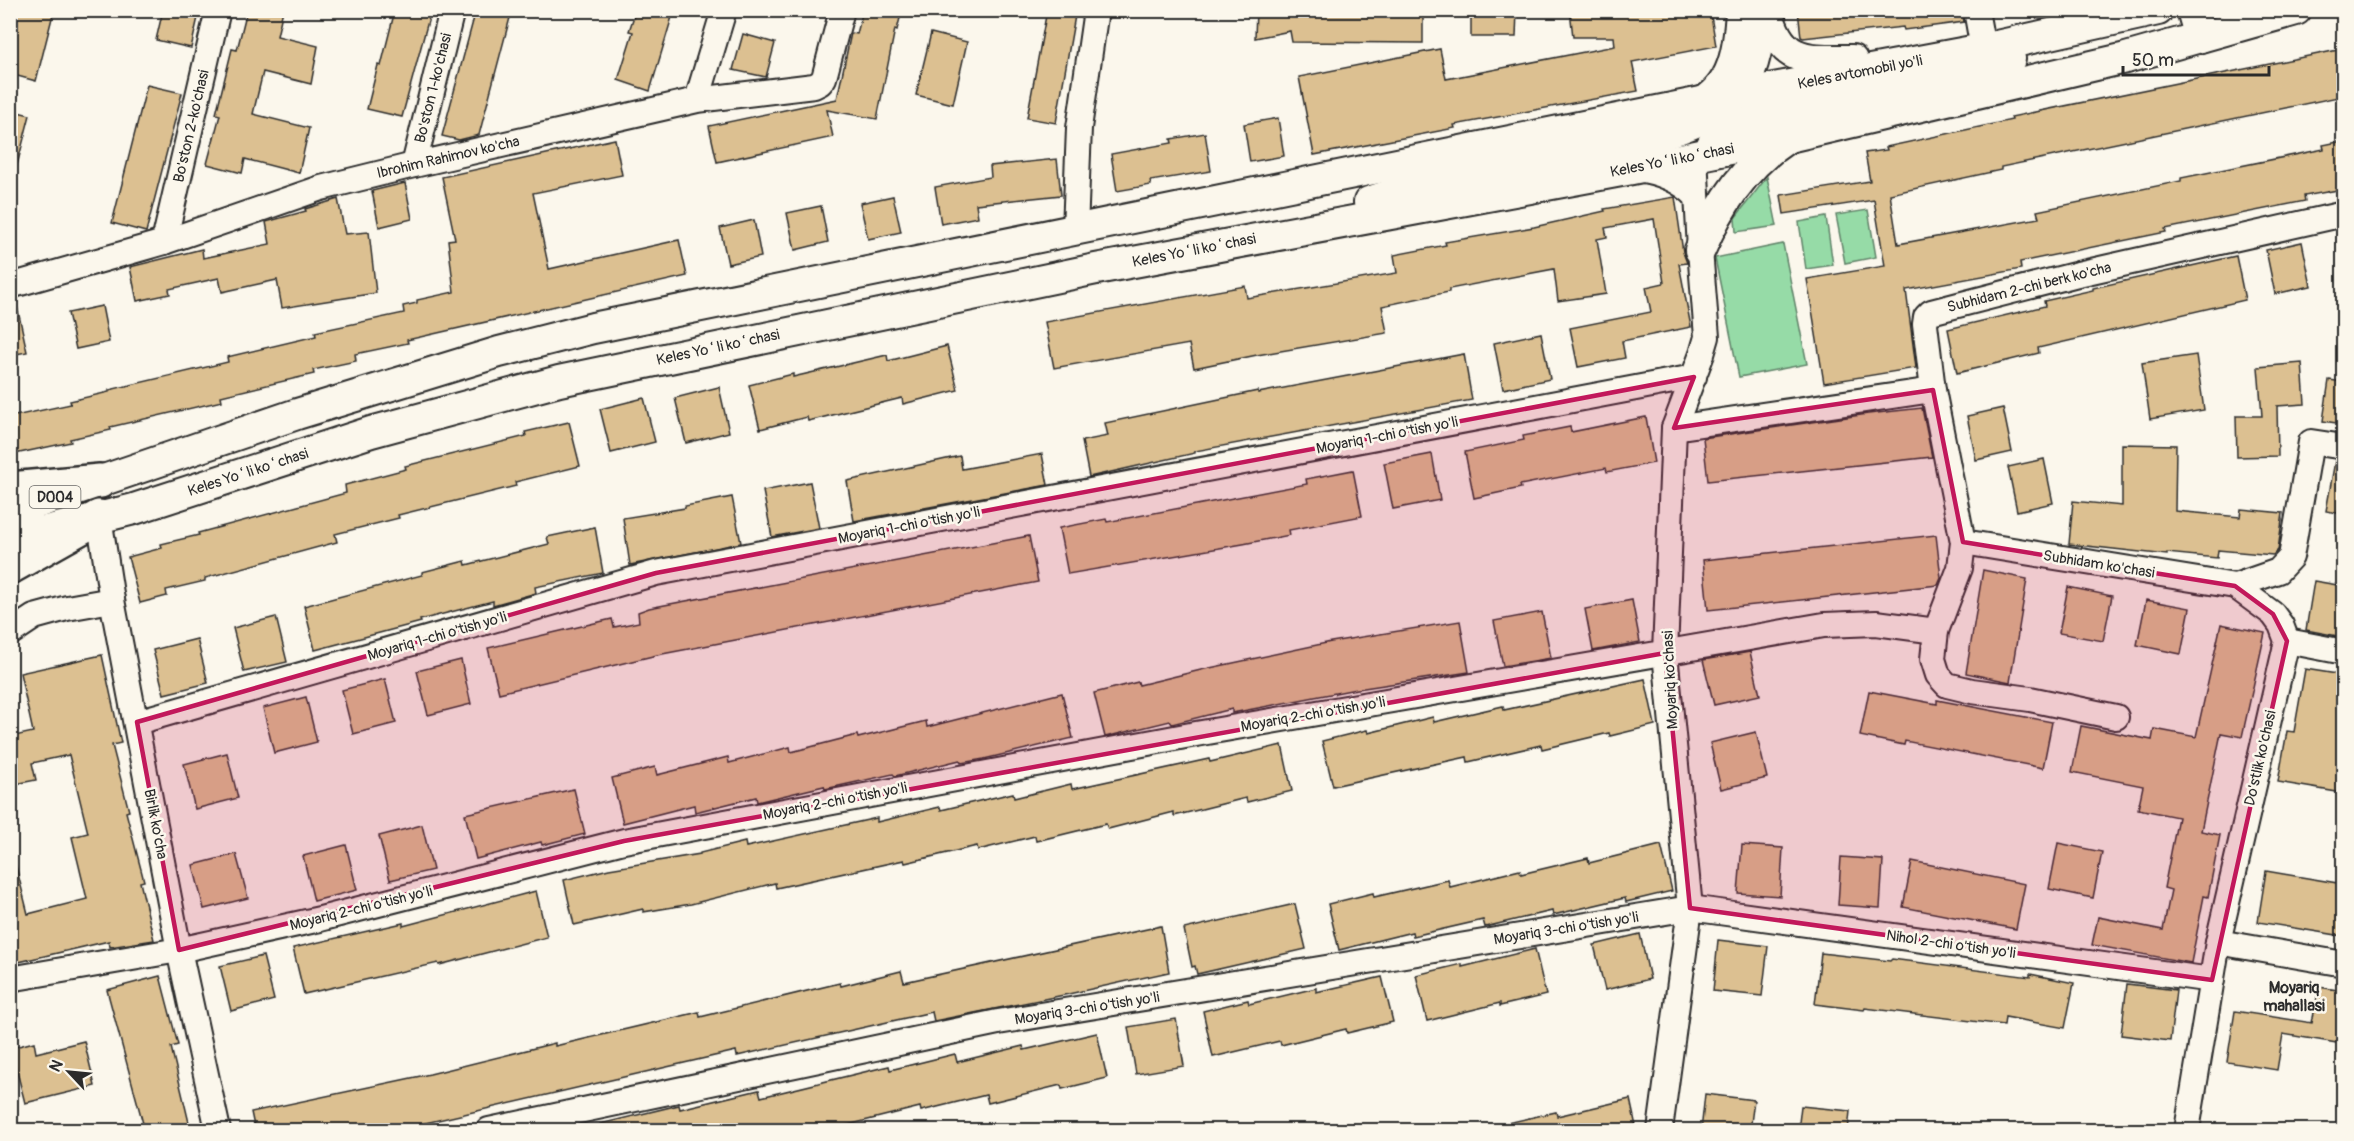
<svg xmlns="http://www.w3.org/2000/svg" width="2354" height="1141" font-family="Pangolin,sans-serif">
<rect width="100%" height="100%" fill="#fbf7ec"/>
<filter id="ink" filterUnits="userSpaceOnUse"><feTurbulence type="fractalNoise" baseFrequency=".0167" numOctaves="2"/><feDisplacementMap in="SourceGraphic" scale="12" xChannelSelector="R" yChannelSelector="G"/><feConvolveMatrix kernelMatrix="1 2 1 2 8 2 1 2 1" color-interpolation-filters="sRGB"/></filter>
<g filter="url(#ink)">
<!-- green -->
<g fill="#96dba7" stroke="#608369" stroke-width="1.5">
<path d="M1767,177L1777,226L1736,232L1735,218Z"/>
<path d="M1868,210L1876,257L1845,263L1836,215Z"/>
<path d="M1826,217L1833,265L1806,269L1799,222Z"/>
<path d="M1783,244L1807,364L1739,377L1715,258Z"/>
</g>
<!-- building -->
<g fill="#dcc091" stroke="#2b2b2b" stroke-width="1.5">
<path d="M15,10H54L36,81L10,74V32Z"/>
<path d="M163,10H187L199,13L191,48L156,40Z"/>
<path d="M247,10H283L277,36L318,46L311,84L263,72L253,114L309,128L299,173L245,159L242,173L207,164L220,115L216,114L232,49L237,50Z"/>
<path d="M395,10H431L402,117L367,109L378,65L381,66Z"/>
<path d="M476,10H512L479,135L459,140L442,136Z"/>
<path d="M636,10H674L650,91L618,80L633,32L629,31Z"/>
<path d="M863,10H902L897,30L895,29L877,119L827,110L833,137L717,162L709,126L837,99L851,33L857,34Z"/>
<path d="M1047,10H1076L1056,123L1027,118Z"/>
<path d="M1256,10H1423V43L1292,42L1290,31L1255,38Z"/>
<path d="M1471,10H1517L1516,37H1471Z"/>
<path d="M1570,10H1710L1716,46L1632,62L1638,91L1454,125L1455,128L1314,155L1299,77L1440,49L1446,79L1615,46L1614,37H1573Z"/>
<path d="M1798,10H1962L1964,22L1904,30L1903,27L1803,38L1801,37Z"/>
<path d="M931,33L967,42L953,104L916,95Z"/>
<path d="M743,34L775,43L766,77L733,70Z"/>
<path d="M2343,49V96L2001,167V170L1890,194L1898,244L2039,218L2037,211L2181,181V178L2324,149L2323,145L2343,141V189L2304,196L2305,201L2165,229L2166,232L2020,262L2021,269L1906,290L1916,368L1824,383L1807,279L1885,266L1874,200L1784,214L1781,195L1870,181L1865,153L1887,150L1886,147L2012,120L2011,117Z"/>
<path d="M147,85L182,93L146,232L112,223Z"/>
<path d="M10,110L30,115L16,169H10Z"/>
<path d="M1278,118L1284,156L1250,162L1244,124Z"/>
<path d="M1205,133L1211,171L1150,181L1151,185L1117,191L1111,154L1172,143L1171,139Z"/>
<path d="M615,139L622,175L533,193L549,269L679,240L687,276L407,340L408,343L355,354L356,361L313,370L314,374L221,396L222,401L110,427L111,430L70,439L71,442L10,455V417L71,404L70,401L109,392V390L228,362L227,357L316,336L315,332L404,313L403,306L417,303V300L454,292L448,240L455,239L442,177Z"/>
<path d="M1057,159L1061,195L976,204L978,217L941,224L935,187L991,177L990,166Z"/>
<path d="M405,183L412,219L379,227L372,191Z"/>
<path d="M893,196L901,232L868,239L860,203Z"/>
<path d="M1675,197L1683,252L1687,263L1679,264L1691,327L1622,341L1625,358L1578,367L1570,328L1651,312L1646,287L1664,283L1654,219L1605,228L1607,237L1597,239L1606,294L1558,301L1554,269L1449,289V292L1382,306L1387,333L1257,355L1194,368L1189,344L1054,368L1045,322L1245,286L1247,298L1397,273L1394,255L1446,245L1445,242L1534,227L1605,211L1604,209Z"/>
<path d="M338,199L345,234L369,232L376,293L282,308L277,280L222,292L219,278L169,289L170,294L137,301L130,267L202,249L203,258L270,244L266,222L306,211L305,209Z"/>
<path d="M821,206L828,242L795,250L787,213Z"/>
<path d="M754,220L761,257L728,264L720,228Z"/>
<path d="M2302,242L2311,286L2275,294L2266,250Z"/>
<path d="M2236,256L2245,300L2038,348L2039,353L1957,373L1948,329L2045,306L2044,301L2093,290V288Z"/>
<path d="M17,306L27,352L10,355V307Z"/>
<path d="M102,306L109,342L76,349L68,313Z"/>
<path d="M1541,333L1550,379L1503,389L1494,343Z"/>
<path d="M947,346L958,390L903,404L902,398L808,421L807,417L760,429L749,385L793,374V377L887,355L888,361Z"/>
<path d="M1464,354L1472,400L1195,451V453L1089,477L1082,441L1108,436L1105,423L1258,391V393Z"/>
<path d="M2196,355L2204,410L2150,419L2142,363Z"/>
<path d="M2302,363L2305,404L2277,406L2278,456L2237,457L2236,416H2262L2258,367Z"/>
<path d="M2329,380L2343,382V424L2323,421Z"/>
<path d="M719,387L729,432L686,443L675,398Z"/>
<path d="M644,398L655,442L611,453L600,409Z"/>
<path d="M1922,408L1932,457L1708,481L1703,438L1868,414Z"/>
<path d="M2003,408L2012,452L1976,460L1967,416Z"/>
<path d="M1646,417L1654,463L1607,472L1606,468L1520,485L1521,488L1474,498L1465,452L1524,440L1523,436L1570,427L1571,432Z"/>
<path d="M569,422L580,466L515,482L516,486L398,515L399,518L335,534L337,542L205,578V581L166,590L167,596L140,603L128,557L162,548L161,544L199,535L198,533L346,493L345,485L406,469L405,466L526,436L525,432Z"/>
<path d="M2122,444L2176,445L2175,511L2240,517L2241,509L2283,513L2278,550L2273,555L2218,550L2217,558L2167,553V555L2069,544L2073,501L2122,506Z"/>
<path d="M1042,454L1048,485L854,521L847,481L960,456L962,469Z"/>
<path d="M1432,454L1440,500L1393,509L1384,463Z"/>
<path d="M2044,459L2053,503L2017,511L2008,467Z"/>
<path d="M2335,461H2343V514L2326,511Z"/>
<path d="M1353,470L1362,516L1289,530L1290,535L1243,544L1068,574L1059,528L1106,519L1107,522L1307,484L1306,479Z"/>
<path d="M810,482L819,528L772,537L763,491Z"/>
<path d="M732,497L741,543L630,565L623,518L685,508V506Z"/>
<path d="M595,527L603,573L535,587L536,593L493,605V601L420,620L421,622L315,650L304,606L422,575V572L465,561L466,565L549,544L547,537Z"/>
<path d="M1936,535L1941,578L1938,585L1708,610L1703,560Z"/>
<path d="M1029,536L1038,582L657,655L499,693L488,648L612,619L614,627L639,622L638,612L649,608Z"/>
<path d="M1983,570L2027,579L2010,682L1966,673Z"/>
<path d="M2314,581L2343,586V637L2306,630Z"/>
<path d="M2068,587L2112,596L2103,641L2059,633Z"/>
<path d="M1632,600L1640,642L1593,651L1585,609Z"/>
<path d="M2146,600L2190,608L2181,654L2137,645Z"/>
<path d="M1542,612L1551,658L1503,666L1494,621Z"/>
<path d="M276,617L287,662L244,672L233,628Z"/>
<path d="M1460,621L1469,672L1351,690L1232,713V709L1172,724L1170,721L1105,737L1094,693L1138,682L1139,685L1205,669L1331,642Z"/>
<path d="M2221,624L2265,633L2242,737L2221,733L2201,831L2220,835L2208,897L2204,896L2191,963L2092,945L2098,917L2163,930L2171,890L2164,888L2178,817L2138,809L2143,786L2072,772L2081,726L2152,740L2154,729L2196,737Z"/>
<path d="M197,639L208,683L164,694L153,650Z"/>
<path d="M1750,652L1760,695L1714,705L1703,660Z"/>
<path d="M102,655L121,743L112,745L129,811L126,812L144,881L140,882L154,940L110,947L109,941L10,964V866H16L28,914L87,899L72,837L88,833L69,755L32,763L36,780L10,785V737L33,732L20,673Z"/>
<path d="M461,660L471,704L428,715L417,671Z"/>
<path d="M2305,669L2343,675V793L2278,782L2287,731L2294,732Z"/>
<path d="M385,679L396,723L353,734L342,690Z"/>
<path d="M1645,679L1655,725L1610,736L1609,733L1542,749L1541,745L1468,762L1467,757L1333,786L1322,741L1367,730L1368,733L1433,717L1434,722L1503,706L1504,710Z"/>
<path d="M1869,691L1937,704V700L2052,722L2043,768L1905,741L1904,745L1860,736Z"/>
<path d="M1062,693L1073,738L984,759L961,763L960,760L895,776L893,774L825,789L824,786L757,802L756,797L695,812L694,805L623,823L612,778L655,767L657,775L728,757L729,763L790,747L791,752L857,735L858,738L926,721L927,727Z"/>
<path d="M306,697L317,742L274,753L263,708Z"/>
<path d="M1756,732L1767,778L1721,789L1710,743Z"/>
<path d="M1282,745L1292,791L1247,802L1246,798L1174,816V812L1108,829L1106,824L1036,841L1035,836L978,850L977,846L905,863L904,860L776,888L775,883L691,904L643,912V909L574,925L564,880L609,869L700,854V853L745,842L746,847L877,818V822L940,807L941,810L1013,793L1014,798L1071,784L1072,789L1209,759L1210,762Z"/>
<path d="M227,753L238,798L195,809L184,764Z"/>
<path d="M574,789L585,834L542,845L541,842L476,859L465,814Z"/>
<path d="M422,825L433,870L390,880L379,836Z"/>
<path d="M2058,843L2102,852L2093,898L2049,889Z"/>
<path d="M346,845L357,890L314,901L303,856Z"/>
<path d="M1661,845L1672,891L1626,902L1625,898L1553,915L1552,911L1485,927L1483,920L1413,936L1412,932L1339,950L1328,904L1373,893L1374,897L1448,880L1450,887L1520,870L1521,874L1588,858L1589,863Z"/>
<path d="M1742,845L1783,848L1780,896L1738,893Z"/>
<path d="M236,854L248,898L204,909L193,865Z"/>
<path d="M1841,857L1883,860L1880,908L1838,905Z"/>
<path d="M1912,861L2025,884L2016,929L1903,907Z"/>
<path d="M2266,871L2343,884V936L2258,922Z"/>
<path d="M536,891L547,937L439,965L438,963L304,994L293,948L403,923V926Z"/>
<path d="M1295,904L1306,949L1197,974L1195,966L1192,967L1184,929Z"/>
<path d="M1161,926L1169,972L1064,995L934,1021L932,1012L737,1056L736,1051L391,1131H255L251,1112L430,1074L555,1043V1046L699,1012L700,1017L840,983L841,986L901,971L904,982Z"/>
<path d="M1640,934L1650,979L1605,990L1594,945Z"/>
<path d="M1718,940L1768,946L1762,996L1713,991Z"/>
<path d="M1535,949L1546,995L1500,1006V1003L1427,1021L1416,975L1462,964V967Z"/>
<path d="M1821,953L1890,961L1892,959L2030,977V974L2074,983L2065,1028L2005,1017L2004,1025L1865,1008L1864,1010L1815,1004Z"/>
<path d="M263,956L274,1000L231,1011L220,966Z"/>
<path d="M160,976L178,1045L171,1047L191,1131H145L107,990Z"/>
<path d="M1382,977L1393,1022L1347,1033L1346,1029L1281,1045L1280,1041L1213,1057L1203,1011L1248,1000L1249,1004L1316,988V992Z"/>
<path d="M2127,984L2176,990L2170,1041L2121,1035Z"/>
<path d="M2319,987L2343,991V1044L2283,1034L2277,1070L2227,1062L2235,1011L2312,1023Z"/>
<path d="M1176,1019L1184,1066L1136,1074L1128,1027Z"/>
<path d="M1097,1033L1107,1078L1062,1089L1061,1085L988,1103L986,1095L921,1111L920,1107L824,1131H601L600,1124L679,1105L680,1109L759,1090L761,1097L889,1066L890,1070L955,1054L957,1062L1023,1046L1024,1050Z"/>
<path d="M84,1041L95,1086L25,1103L11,1048L34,1042L36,1053Z"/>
<path d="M1705,1094L1754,1100L1750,1131H1701Z"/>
<path d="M1630,1099L1637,1131H1504L1503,1124L1556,1112L1557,1116Z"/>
<path d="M1801,1106L1850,1111L1848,1131H1798Z"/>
</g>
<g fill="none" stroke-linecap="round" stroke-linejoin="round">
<defs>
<g id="minor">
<path d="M1976,10L1983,49"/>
<path d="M697,100L724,10"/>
<path d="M1695,103C1732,87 1736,46 1738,10"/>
<path d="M414,165L452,10"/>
<path d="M1637,169C1660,172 1680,180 1696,196"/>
<path d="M1075,230L1079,128L1096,10"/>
<path d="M164,242L218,10"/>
<path d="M10,286L164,242L321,188L414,165L697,100L814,86L820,83L824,78L842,10"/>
<path d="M1674,428L1933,390"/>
<path d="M99,517L112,600L179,950L218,1130"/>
<path d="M1963,542L2235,586L2273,614L2281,625L2287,641L2218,942L2187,1130"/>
<path d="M2235,586L2278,571L2291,557L2311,442L2344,447"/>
<path d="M10,633L34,617L67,608L112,600"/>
<path d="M2287,641L2344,652"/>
<path d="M2116,717L2030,699L1972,691L1947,685L1938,675L1933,659L1936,631L1960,568L1963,542L1933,390L1925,324L1926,317L1931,312L2078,274L2344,214"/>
<path d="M137,722L656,573L1694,377"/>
<path d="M2218,942L2344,964"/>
<path d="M10,979L179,950L320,919L624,841L1196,734L1824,625L1876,623L1936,631"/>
<path d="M489,1130L998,1022L1690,908L2212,980"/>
<path d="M1660,1130L1690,908L1665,653L1674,428L1702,354L1707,337L1700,250L1695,156"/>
</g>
<g id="major">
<path d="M1767,10C1780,63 1805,60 1852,60"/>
<path d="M2192,10L2200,37"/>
<path d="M1712,145L1749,122L1804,105L1970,73L2010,59"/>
<path d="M1369,202C1428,181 1490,171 1551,158C1602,147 1700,135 1735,96C1755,74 1760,39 1761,10"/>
<path d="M1700,250C1718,208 1744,166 1784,140"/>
<path d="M10,512L297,414L499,352L593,328L1736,95L1983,49L2158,10"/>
<path d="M10,540L134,509L371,432L559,381L1096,269L1632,169L1789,137L2126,58L2296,10"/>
</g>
<g id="highway">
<path d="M10,489L100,481"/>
<path d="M10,567L99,517"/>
</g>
</defs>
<!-- minor casing -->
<use href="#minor" stroke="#2b2b2b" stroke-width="28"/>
<!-- major casing -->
<use href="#major" stroke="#2b2b2b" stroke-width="34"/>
<!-- highway casing -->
<use href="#highway" stroke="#2b2b2b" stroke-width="38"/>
<!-- minor -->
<use href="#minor" stroke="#fbf7ec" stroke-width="24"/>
<!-- major -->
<use href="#major" stroke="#fbf7ec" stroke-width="30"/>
<!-- highway -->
<use href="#highway" stroke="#fbf7ec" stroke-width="33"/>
</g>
</g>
<!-- marked area -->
<path fill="#c2185b" fill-opacity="0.2" stroke="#c2185b" stroke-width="4.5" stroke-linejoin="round" d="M1694,377L1674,428L1933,390L1963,542L2235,586L2273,614L2287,641L2212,980L1690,908L1665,653L624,841L179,950L137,722L656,573Z"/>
<g text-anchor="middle" stroke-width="5" stroke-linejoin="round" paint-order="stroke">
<!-- shield labels -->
<rect fill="#fbf7ec" stroke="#696865" stroke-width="1.5" x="29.5" y="486" width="51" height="22" rx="4.5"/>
<g font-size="14" font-weight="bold" fill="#2b2b2b">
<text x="55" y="502">D004</text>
</g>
<!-- street labels -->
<g font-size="15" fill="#2b2b2b" stroke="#fbf7ec">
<text transform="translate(1860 72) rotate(-11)" y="5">Keles avtomobil yo'li</text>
<text transform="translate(433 88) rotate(-76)" y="5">Bo'ston 1-ko'chasi</text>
<text transform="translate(191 126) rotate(-77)" y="5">Bo'ston 2-ko'chasi</text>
<text transform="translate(448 157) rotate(-13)" y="5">Ibrohim Rahimov ko'cha</text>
<text transform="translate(1672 160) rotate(-11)" y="5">Keles Yoʻli koʻchasi</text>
<text transform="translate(1194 250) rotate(-11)" y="5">Keles Yoʻli koʻchasi</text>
<text transform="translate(2029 287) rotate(-14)" y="5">Subhidam 2-chi berk ko'cha</text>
<text transform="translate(718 347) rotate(-12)" y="5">Keles Yoʻli koʻchasi</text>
<text transform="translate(1387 435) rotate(-11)" y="5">Moyariq 1-chi o'tish yo'li</text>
<text transform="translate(248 472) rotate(-18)" y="5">Keles Yoʻli koʻchasi</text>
<text transform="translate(909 525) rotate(-11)" y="5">Moyariq 1-chi o'tish yo'li</text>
<text transform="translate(2099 564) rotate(9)" y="5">Subhidam ko'chasi</text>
<text transform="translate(437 636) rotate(-16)" y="5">Moyariq 1-chi o'tish yo'li</text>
<text transform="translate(1670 680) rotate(-93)" y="5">Moyariq ko'chasi</text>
<text transform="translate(1313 714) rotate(-10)" y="5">Moyariq 2-chi o'tish yo'li</text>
<text transform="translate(2260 758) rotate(-77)" y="5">Do'stlik ko'chasi</text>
<text transform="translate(835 801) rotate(-11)" y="5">Moyariq 2-chi o'tish yo'li</text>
<text transform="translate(156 824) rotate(79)" y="5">Birlik ko'cha</text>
<text transform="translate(361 908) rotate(-14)" y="5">Moyariq 2-chi o'tish yo'li</text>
<text transform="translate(1566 928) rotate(-9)" y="5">Moyariq 3-chi o'tish yo'li</text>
<text transform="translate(1951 944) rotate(8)" y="5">Nihol 2-chi o'tish yo'li</text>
<text transform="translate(1087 1008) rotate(-9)" y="5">Moyariq 3-chi o'tish yo'li</text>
</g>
<!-- neighbourhood labels -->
<g font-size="16" font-weight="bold" fill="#2b2b2b" stroke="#fbf7ec">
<text x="2294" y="993">Moyariq<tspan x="2294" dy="18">mahallasi</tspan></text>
</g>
</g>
<!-- margin -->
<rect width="2354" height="1141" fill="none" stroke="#fbf7ec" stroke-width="36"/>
<rect x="18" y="18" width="2318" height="1105" fill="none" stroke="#2b2b2b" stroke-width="2" filter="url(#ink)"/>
<!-- north arrow -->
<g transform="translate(69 1072) rotate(296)" stroke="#fbf7ec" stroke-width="4.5" paint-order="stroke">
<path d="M0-4.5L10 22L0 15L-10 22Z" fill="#2b2b2b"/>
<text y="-9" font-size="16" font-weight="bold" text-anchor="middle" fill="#2b2b2b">N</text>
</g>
<!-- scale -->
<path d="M2123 66v9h146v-9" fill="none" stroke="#2b2b2b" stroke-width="3"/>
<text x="2132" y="66" font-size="18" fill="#2b2b2b" stroke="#fbf7ec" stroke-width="4.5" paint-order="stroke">50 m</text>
</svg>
